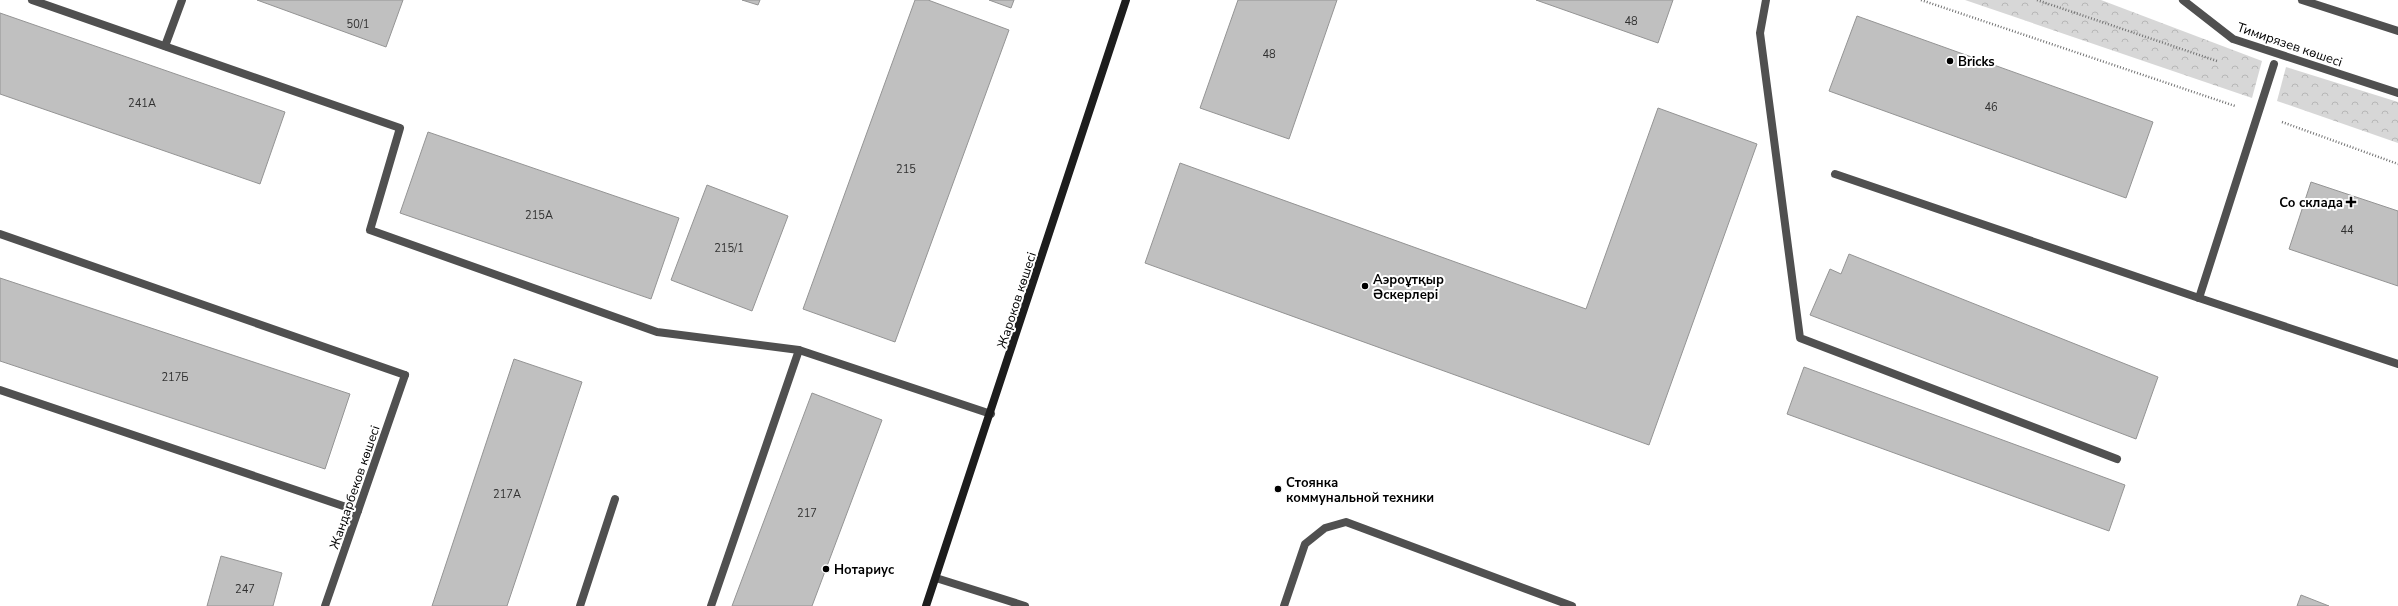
<svg xmlns="http://www.w3.org/2000/svg" width="2398" height="606" font-family="'Nunito Sans',sans-serif">
<defs>
<pattern id="forest-crowns" width="20" height="18" patternUnits="userSpaceOnUse"><rect width="20" height="18" fill="#d7d7d7"/><path d="M2 6a3 3 0 1 1 6 0M12 15a3 3 0 1 1 6 0" fill="none" stroke="#b7b7b7"/></pattern>
</defs>
<rect width="100%" height="100%" fill="#fff"/>
<!-- forest -->
<g fill="url(#forest-crowns)">
<path d="M1965,0H2101L2262,61L2252,98Z"/>
<path d="M2286,67L2398,102V143L2277,101Z"/>
</g>
<!-- building -->
<g fill="#c0c0c0" stroke="#949494">
<path d="M257,0H403L386,47Z"/>
<path d="M742,0H760L758,5Z"/>
<path d="M915,0H928L1009,30L895,342L803,309Z"/>
<path d="M989,0H1014L1011,8Z"/>
<path d="M1238,0H1337L1289,139L1200,108Z"/>
<path d="M1536,0H1673L1658,43Z"/>
<path d="M0,13L285,112L260,184L0,94Z"/>
<path d="M1857,16L2153,122L2126,198L1829,91Z"/>
<path d="M1658,108L1757,144L1649,445L1145,263L1180,163L1586,309Z"/>
<path d="M428,132L679,218L651,299L400,213Z"/>
<path d="M2311,182L2398,211V286L2289,249Z"/>
<path d="M707,185L788,216L752,311L671,280Z"/>
<path d="M1849,254L2158,377L2136,439L1810,315L1830,269L1841,274Z"/>
<path d="M0,278L350,394L325,469L0,361Z"/>
<path d="M514,359L582,382L507,606H432Z"/>
<path d="M1804,367L2125,485L2109,531L1787,414Z"/>
<path d="M812,393L882,420L812,606H732Z"/>
<path d="M221,556L282,573L273,606H207Z"/>
<path d="M2301,595L2329,606H2297Z"/>
</g>
<g fill="none" stroke-linecap="round" stroke-linejoin="round">
<!-- path -->
<g stroke="#727272" stroke-width="2.5" stroke-dasharray="1 2" stroke-linecap="butt">
<path d="M1921,0L2235,106"/>
<path d="M2037,0L2217,61"/>
<path d="M2282,122L2398,164"/>
</g>
<!-- service -->
<g stroke="#505050" stroke-width="8">
<path d="M32,0L400,128L370,230L657,332L799,350L991,414"/>
<path d="M1766,0L1760,33L1800,338L2117,459"/>
<path d="M165,46L182,0"/>
<path d="M0,234L405,375"/>
<path d="M0,390L358,511"/>
<path d="M936,578L1025,606"/>
<path d="M580,606L615,499"/>
<path d="M711,606L799,350"/>
<path d="M1284,606L1305,544L1325,528L1346,522L1572,606"/>
</g>
<!-- minor -->
<g stroke="#505050" stroke-width="8">
<path d="M1835,174L2199,298L2274,64"/>
<path d="M2199,298L2398,364"/>
<path d="M325,606L405,375"/>
</g>
<!-- tertiary -->
<g stroke="#505050" stroke-width="8">
<path d="M2183,0L2233,39L2398,93"/>
<path d="M2302,0L2398,31"/>
</g>
<!-- secondary -->
<path stroke="#1d1d1d" stroke-width="8" d="M926,606L1126,0"/>
</g>
<!-- markers -->
<g fill="#000" stroke="#fff" stroke-width="1.5">
<circle cx="1950" cy="61" r="4"/>
<path d="M2349 196h4v4h4v4h-4v4h-4v-4h-4v-4h4z"/>
<circle cx="1365" cy="286" r="4"/>
<circle cx="1278" cy="489" r="4"/>
<circle cx="826" cy="569" r="4"/>
</g>
<g text-anchor="middle" stroke-width="4" stroke-linejoin="round" paint-order="stroke">
<!-- number labels -->
<g font-size="11" fill="#303030">
<text x="1631" y="25">48</text>
<text x="358" y="28">50/1</text>
<text x="1269" y="58">48</text>
<text x="142" y="107">241А</text>
<text x="1991" y="111">46</text>
<text x="906" y="173">215</text>
<text x="539" y="219">215А</text>
<text x="2347" y="234">44</text>
<text x="729" y="252">215/1</text>
<text x="175" y="381">217Б</text>
<text x="507" y="498">217А</text>
<text x="807" y="517">217</text>
<text x="245" y="593">247</text>
</g>
<!-- street labels -->
<g font-size="13" fill="#000" stroke="#fff">
<text transform="translate(2290 44) rotate(19)" y="5">Тимирязев көшесі</text>
<text transform="translate(1016 300) rotate(-72)" y="5">Жароков көшесі</text>
<text transform="translate(354 487) rotate(-71)" y="5">Жандарбеков көшесі</text>
</g>
<!-- poi labels -->
<g font-size="13" font-weight="bold" fill="#000" stroke="#fff" text-anchor="start">
<text x="1958" y="66">Bricks</text>
<text x="2343" y="207" text-anchor="end">Со склада</text>
<text x="1373" y="284">Аэроұтқыр<tspan x="1373" dy="15">Әскерлері</tspan></text>
<text x="1286" y="487">Стоянка<tspan x="1286" dy="15">коммунальной техники</tspan></text>
<text x="834" y="574">Нотариуc</text>
</g>
</g>
</svg>
